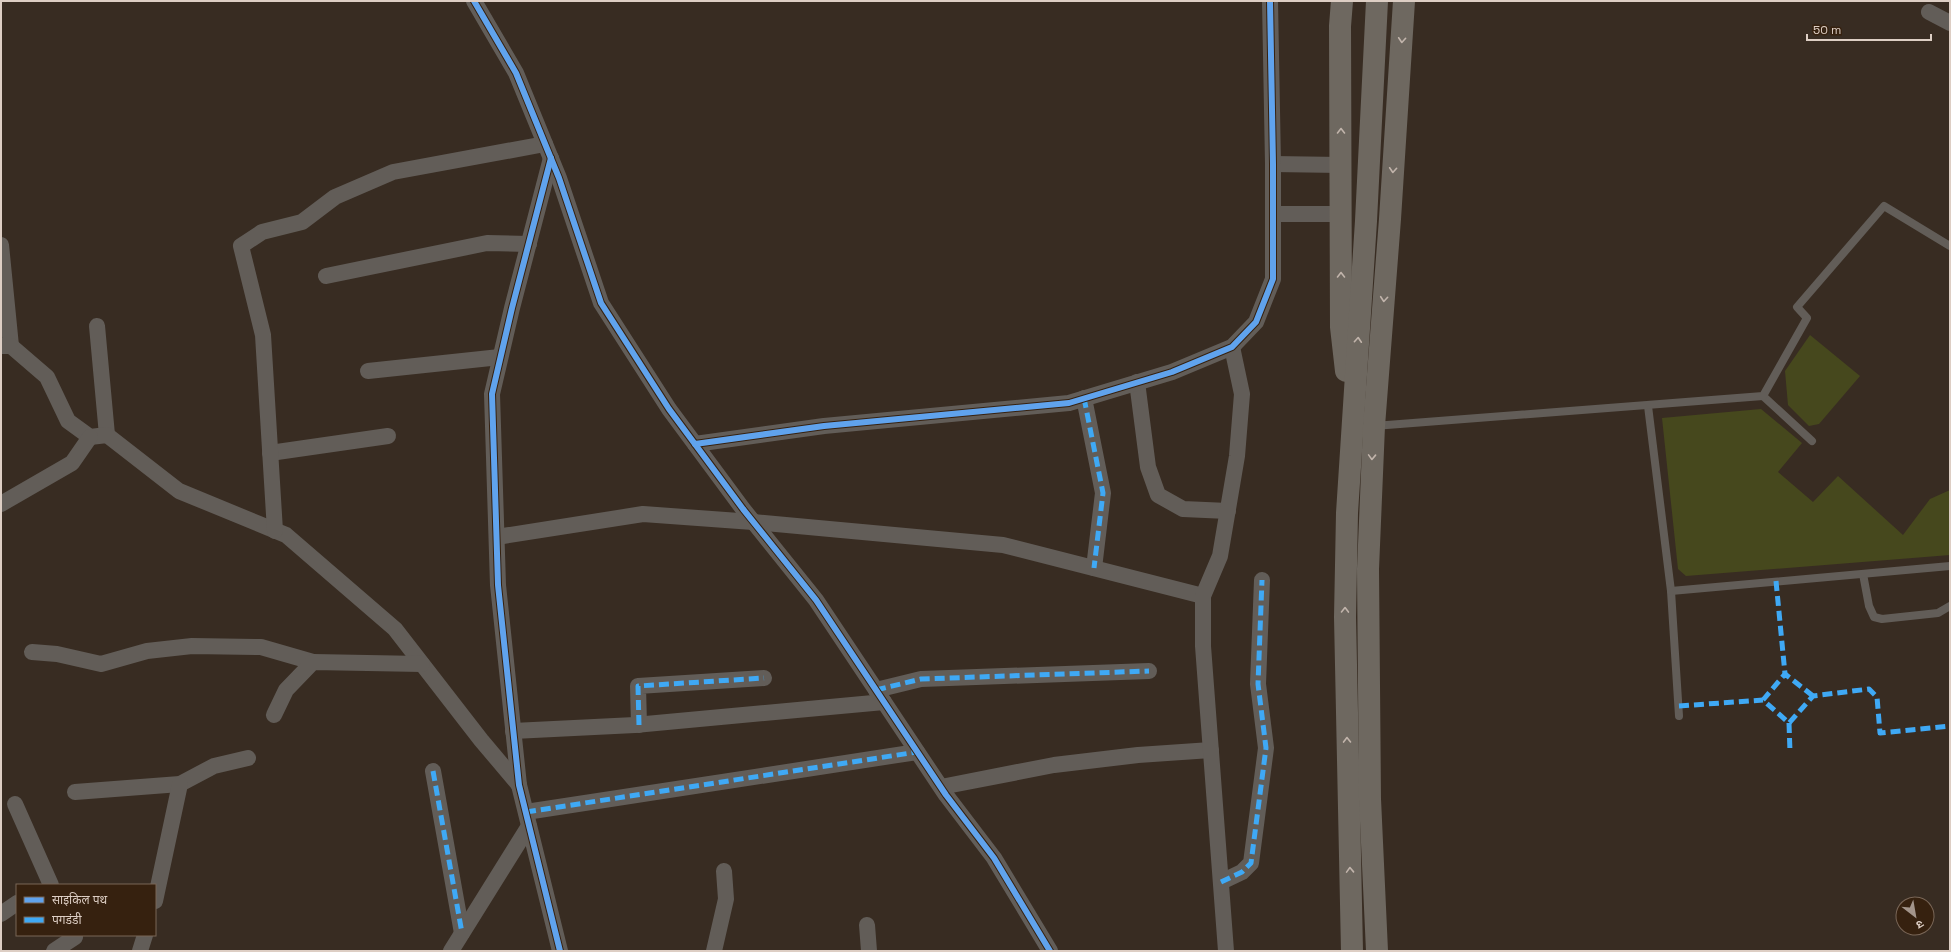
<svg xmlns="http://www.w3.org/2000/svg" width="1951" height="952" font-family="'Space Grotesk','Noto Sans Devanagari',sans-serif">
<rect width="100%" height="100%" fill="#382c22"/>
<!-- green -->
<g fill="#46481d">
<path d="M1810,335L1860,376L1819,424L1809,426L1788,405L1785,371Z"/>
<path d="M1761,409L1802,443L1778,472L1813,502L1838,476L1903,535L1930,499L1950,490V555L1686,576L1678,569L1662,418Z"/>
</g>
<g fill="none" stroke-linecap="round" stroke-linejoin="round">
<!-- service -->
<g stroke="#625d58" stroke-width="8">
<path d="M1763,396L1812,441"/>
<path d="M1648,406L1671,591L1679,716"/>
<path d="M1374,426L1763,396L1807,318L1797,307L1884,206L1950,246"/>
<path d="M1863,574L1869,606L1874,617L1882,619L1938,613L1950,606"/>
<path d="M1671,591L1950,566"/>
</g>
<!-- minor -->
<g stroke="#625d58" stroke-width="16">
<path d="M474,1L516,73L559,178L601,303L669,409L743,509L816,600L946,795L994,858L1050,951"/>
<path d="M1929,12L1950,23"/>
<path d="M551,158L512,308L492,394L498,585L519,785L560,951"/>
<path d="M1273,164L1341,165"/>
<path d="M1274,214H1341"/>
<path d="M1,245L11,346"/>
<path d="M326,276L487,243L529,244"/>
<path d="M97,326L107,435"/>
<path d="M1,346H11L47,377L68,421L90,437L107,435L179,491L286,535L395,629L481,740L519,785"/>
<path d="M368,371L500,357"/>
<path d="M1137,382L1148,467L1158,495L1183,509L1228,511"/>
<path d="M1084,398L1103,493L1094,568"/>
<path d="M695,444L824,426L1069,403L1172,372L1232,347L1256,322L1273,279V164L1270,1"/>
<path d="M270,453L388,436"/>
<path d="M1,504L72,463L90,437"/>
<path d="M275,531L263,335L241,246L262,232L302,222L335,197L393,172L545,144"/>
<path d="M497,537L643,514L753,522L1003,545L1203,596"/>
<path d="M32,652L57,654L101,664L147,651L192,646L261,647L313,662"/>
<path d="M876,690L921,679L1149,671"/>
<path d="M274,715L286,690L313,662L422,664"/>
<path d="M639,725L638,686L764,678"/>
<path d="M513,731L635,725L884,702"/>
<path d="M433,771L462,933"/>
<path d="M941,787L1054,765L1138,755L1211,750"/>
<path d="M75,792L180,784L214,766L248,758"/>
<path d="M15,804L51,885"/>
<path d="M526,812L917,752"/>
<path d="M1221,882L1242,872L1251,863L1266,748L1258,684L1262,580"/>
<path d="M155,901L180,784"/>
<path d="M1,914L17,903"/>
<path d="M867,925L869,951"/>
<path d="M54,951L75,937L74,935"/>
<path d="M140,951L145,935"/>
<path d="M451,951L529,826"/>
<path d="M714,951L726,899L724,871"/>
<path d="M1226,951L1203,646V596L1220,556L1237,456L1242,394L1232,347"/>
</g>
<!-- trunk -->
<g stroke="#6e6860" stroke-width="22">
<path d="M1342,1L1340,26L1341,327L1346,371"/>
<path d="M1352,951L1345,617L1347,513L1366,221L1377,1"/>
<path d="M1377,951L1370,799L1368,569L1374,426L1390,219L1404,1"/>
</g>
<!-- quiet -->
<g stroke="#3fa9f5" stroke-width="5" stroke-dasharray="10 5" stroke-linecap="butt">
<path d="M1084,398L1103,493L1094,568"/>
<path d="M1776,581L1785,674"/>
<path d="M876,690L921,679L1149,671"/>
<path d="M1813,696L1785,674L1763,700L1789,723L1813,696L1869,689L1877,697L1880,733L1950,726"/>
<path d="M1679,706L1763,700"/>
<path d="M1789,723L1790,752"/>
<path d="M639,725L638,686L764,678"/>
<path d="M433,771L462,933"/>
<path d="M526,812L917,752"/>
<path d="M1221,882L1242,872L1251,863L1266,748L1258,684L1262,580"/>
</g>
<defs>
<g id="cycleway">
<path d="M474,1L516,73L559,178L601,303L669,409L743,509L816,600L946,795L994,858L1050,951"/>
<path d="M551,158L512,308L492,394L498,585L519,785L560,951"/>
<path d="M695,444L824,426L1069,403L1172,372L1232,347L1256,322L1273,279V164L1270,1"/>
</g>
</defs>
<!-- cycleway casing -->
<use href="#cycleway" stroke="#36210f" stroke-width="8"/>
<!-- cycleway -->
<use href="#cycleway" stroke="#60a3ed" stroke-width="6"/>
</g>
<!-- one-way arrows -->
<defs><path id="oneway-chevron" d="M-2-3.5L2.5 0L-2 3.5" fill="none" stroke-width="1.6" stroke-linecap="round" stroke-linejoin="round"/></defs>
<g stroke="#c1b4ab">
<use href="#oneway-chevron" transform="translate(1402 40) rotate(94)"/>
<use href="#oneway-chevron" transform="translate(1341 131) rotate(-90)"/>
<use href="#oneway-chevron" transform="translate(1393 170) rotate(94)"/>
<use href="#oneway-chevron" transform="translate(1341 275) rotate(-90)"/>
<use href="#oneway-chevron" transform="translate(1384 299) rotate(95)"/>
<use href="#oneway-chevron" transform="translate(1358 340) rotate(-86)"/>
<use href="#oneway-chevron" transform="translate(1372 457) rotate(92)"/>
<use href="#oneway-chevron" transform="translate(1345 610) rotate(-89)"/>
<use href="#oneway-chevron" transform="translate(1347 740) rotate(-91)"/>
<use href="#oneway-chevron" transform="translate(1350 870) rotate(-92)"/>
</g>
<!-- border -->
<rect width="1951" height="952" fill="none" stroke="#ddcec4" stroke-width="4"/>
<!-- legend -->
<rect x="16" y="884" width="140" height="52" fill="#36210f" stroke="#796657"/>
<rect x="24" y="897" width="20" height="6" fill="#60a3ed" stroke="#796657"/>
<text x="52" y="904" font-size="12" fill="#ddcec4">साइकिल पथ</text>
<rect x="24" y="917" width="20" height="6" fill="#3fa9f5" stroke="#796657"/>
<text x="52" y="924" font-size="12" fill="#ddcec4">पगडंडी</text>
<!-- north arrow -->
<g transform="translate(1915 916) rotate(149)"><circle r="19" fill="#36210f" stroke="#796657"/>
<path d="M0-3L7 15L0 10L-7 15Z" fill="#a3958b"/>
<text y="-6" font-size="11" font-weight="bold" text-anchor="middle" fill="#ddcec4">उ</text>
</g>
<!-- scale -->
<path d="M1807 34v6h124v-6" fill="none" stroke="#ddcec4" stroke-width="2"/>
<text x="1813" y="34" font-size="12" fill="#ddcec4" stroke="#36210f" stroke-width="3" paint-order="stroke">50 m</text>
</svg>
